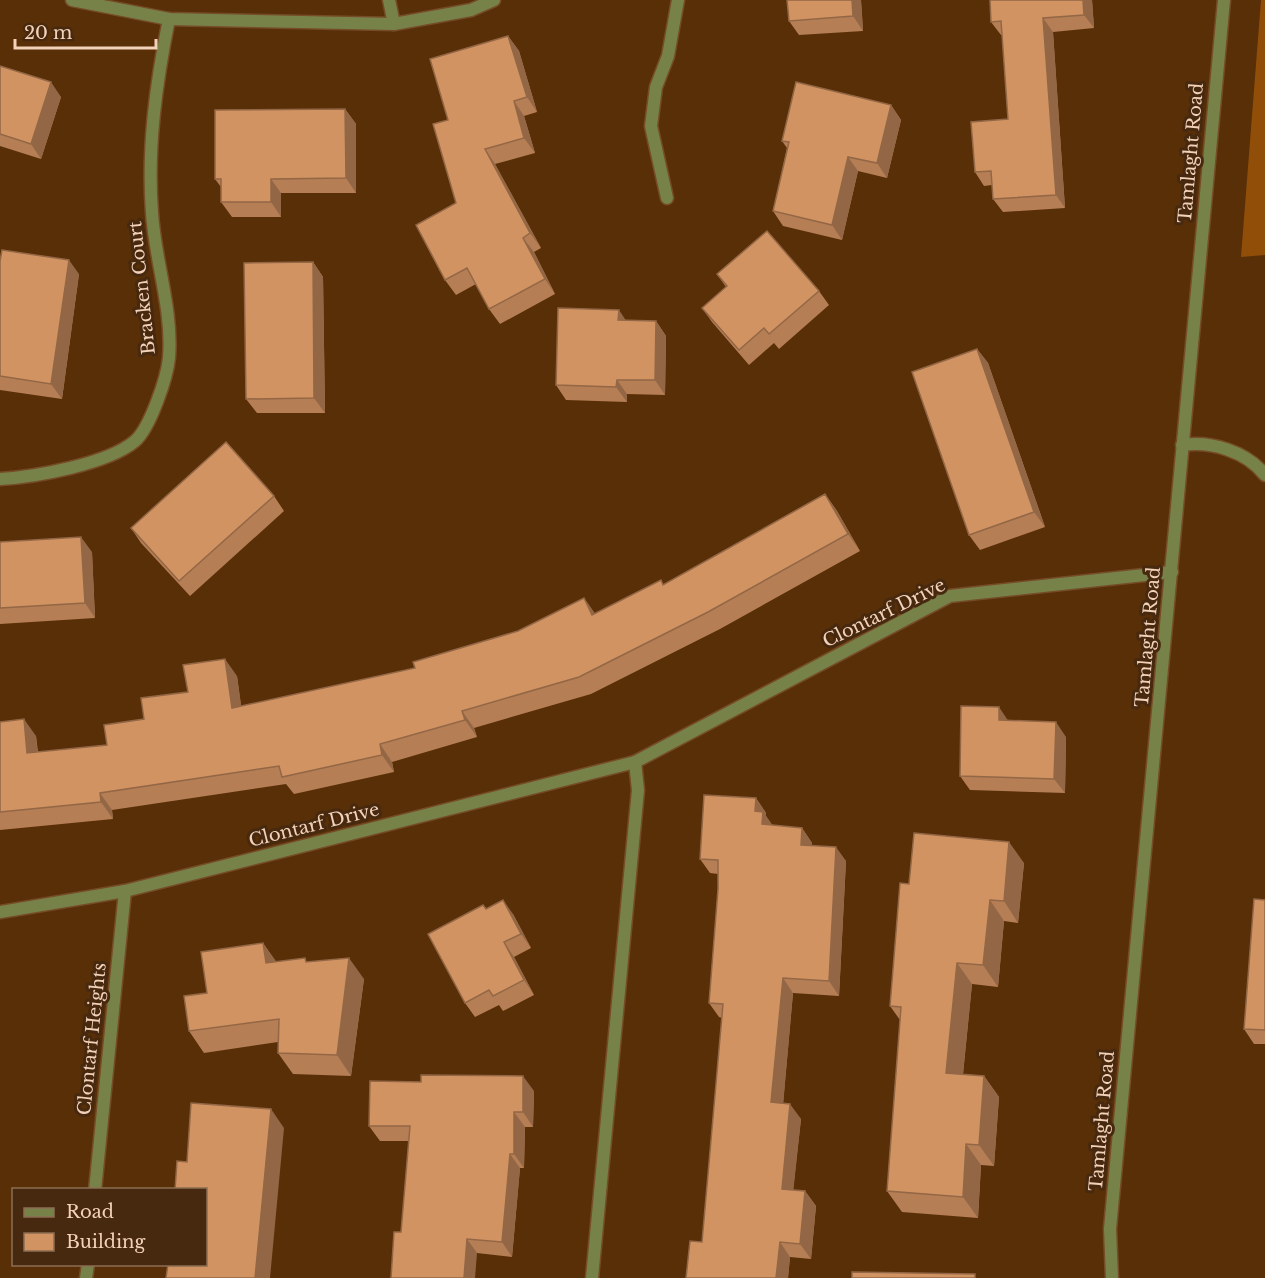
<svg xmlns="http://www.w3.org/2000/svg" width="1265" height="1278" font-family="'Libre Baskerville',serif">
<rect width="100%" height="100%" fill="#592f07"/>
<!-- green -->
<path fill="#904e09" d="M1261,0H1265V255L1241,257Z"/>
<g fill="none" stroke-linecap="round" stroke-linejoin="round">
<defs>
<g id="minor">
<path d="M72,0L169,19L394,24L471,10L494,0"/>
<path d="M389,0L394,24"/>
<path d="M667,198L651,126L656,87L668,56L678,0"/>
<path d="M1182,445C1211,441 1246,451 1265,475"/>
<path d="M0,479C35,477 108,464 135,441C150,428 167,378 169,358C173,310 155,261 152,213C147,148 156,83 169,19"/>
<path d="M0,912L125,891L635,762L950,596L1172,572"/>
<path d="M95,1190L125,891"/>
<path d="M86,1278L88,1264"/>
<path d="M592,1278L638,790L635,762"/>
</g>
<path id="tertiary" d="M1112,1278L1110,1229L1224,0"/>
</defs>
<!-- minor casing -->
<use href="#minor" stroke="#754c27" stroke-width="15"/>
<!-- tertiary casing -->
<use href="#tertiary" stroke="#754c27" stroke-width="15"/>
<!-- minor -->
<use href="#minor" stroke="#778249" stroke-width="12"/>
<!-- tertiary -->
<use href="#tertiary" stroke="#778249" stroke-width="12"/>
</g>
<!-- wall -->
<g fill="#b57e55">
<path d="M861,0L863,31L799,35L789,21Z"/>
<path d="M990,0H1092L1094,28L1053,32L1065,208L1003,212L993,199L992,185L984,186L975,172L1008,119L1002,35H1001L991,22Z"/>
<path d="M508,36L519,51L537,112L524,116L535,153L495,164L541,248L534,252L555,294L500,324L489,309L476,284L456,295L445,280L456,203L448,120Z"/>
<path d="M0,66L61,97L41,159L0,146Z"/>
<path d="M891,105L901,120L887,178L858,171L842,240L783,226L773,211L787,148L782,141Z"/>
<path d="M345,109L356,124V193H281V217H232L221,202V187L215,179Z"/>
<path d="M0,261L79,274L62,399L0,390Z"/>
<path d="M313,262L323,277L325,413H257L246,399Z"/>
<path d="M717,274L819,291L829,305L779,349L774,343L749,365L712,322L702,308L726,287Z"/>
<path d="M626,320L656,321L666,336L665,395L627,394V402L566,400L556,385Z"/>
<path d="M977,349L988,363L1045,527L980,550L969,535Z"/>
<path d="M825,494L837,511L860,551L720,629L591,694L474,728L477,737L392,762L394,772L294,794L286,784L112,810L113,819L0,830V722L36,736L38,752L107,745L144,719L188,692L237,676L241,706L415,668L518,631L584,598L595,614L664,584Z"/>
<path d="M274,496L284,511L190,596L141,543L131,528Z"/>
<path d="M0,542L92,552L95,618L0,624Z"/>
<path d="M1008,720L1066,737L1065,793L970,790L960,776Z"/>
<path d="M756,798L766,813V816L772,825L802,828L812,843V845L846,861L839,996L793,993L783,1104L801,1119L793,1190L805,1191L816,1206L811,1259L790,1257L788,1278H686L702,1242L722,1018L719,1017L709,1003L718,889V874L710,873L700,859Z"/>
<path d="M1024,863L1018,923L1004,921L998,987L972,984L963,1074L984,1076L999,1097L994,1166L981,1165L978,1218L902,1212L887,1191L900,1020L890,1006L909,884Z"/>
<path d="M1265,900V1044H1254L1244,1029Z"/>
<path d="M483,905L486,908L513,914L531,948L514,957L534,995L503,1011L499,1005L475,1017L465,1003Z"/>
<path d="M263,943L276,962H309L364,979L351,1076L293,1074L278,1053V1042L204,1053L189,1031L207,993Z"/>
<path d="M534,1091L533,1127H525L524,1168H520L512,1257L477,1253L401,1232L409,1141H380L369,1126Z"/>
</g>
<!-- shaded-wall -->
<g fill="#936745">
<path d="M852,0H861L863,31L853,16Z"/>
<path d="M1083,0H1092L1094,28L1084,15Z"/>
<path d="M1043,18L1053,32L1065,208L1056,195Z"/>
<path d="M508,36L519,51L537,112L527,97Z"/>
<path d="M51,82L61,97L41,159L31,144Z"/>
<path d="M514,101L524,116L535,153L524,138Z"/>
<path d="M891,105L901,120L887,178L877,163Z"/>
<path d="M345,109L356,124V193L346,178Z"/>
<path d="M485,149L495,164L541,248L530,233Z"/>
<path d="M848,157L858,171L842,240L832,225Z"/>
<path d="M271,179L281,193V217L271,202Z"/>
<path d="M523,238L534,252L555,294L545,279Z"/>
<path d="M69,260L79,274L62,399L51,384Z"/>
<path d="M313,262L323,277L325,413L314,398Z"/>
<path d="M619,310L629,325L618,320Z"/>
<path d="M656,321L666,336L665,395L655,380Z"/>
<path d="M977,349L988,363L1045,527L1034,512Z"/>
<path d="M617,380L627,394V402L616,387Z"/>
<path d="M825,494L837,511L860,551L848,534Z"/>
<path d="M81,537L92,552L95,618L85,603Z"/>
<path d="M584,598L596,615H592Z"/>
<path d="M225,659L237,676L244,726L232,708Z"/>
<path d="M999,707L1009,722L999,720Z"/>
<path d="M462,711L474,728L477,737L465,720Z"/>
<path d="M24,719L36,736L39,770L27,753Z"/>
<path d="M1056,722L1066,737L1065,793L1054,779Z"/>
<path d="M380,744L392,762L394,772L382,755Z"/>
<path d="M100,793L112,810L113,819L101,802Z"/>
<path d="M756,798L766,813V816L773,826L762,824L755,811Z"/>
<path d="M802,828L812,843L811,859L801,845Z"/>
<path d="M1009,842L1024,863L1018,923L1004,901Z"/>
<path d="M836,847L846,861L839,996L829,981Z"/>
<path d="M503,900L513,914L531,948L521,934Z"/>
<path d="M990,900L1004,921L998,987L983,965Z"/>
<path d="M504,942L514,957L534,995L524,980Z"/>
<path d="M263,943L278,964L266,963Z"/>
<path d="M349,958L364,979L351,1076L337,1055Z"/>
<path d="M957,963L972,984L961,1094L946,1073Z"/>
<path d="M783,978L793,993L782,1117L771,1102Z"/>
<path d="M523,1076L534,1091L533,1127L523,1112Z"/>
<path d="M984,1076L999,1097L994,1166L979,1145Z"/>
<path d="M790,1104L801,1119L792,1203L782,1189Z"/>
<path d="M271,1109L284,1128L270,1278H255Z"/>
<path d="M514,1112L525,1127L524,1168L514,1154Z"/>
<path d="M966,1144L981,1165L978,1218L963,1197Z"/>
<path d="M510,1154L520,1168L512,1257L502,1242Z"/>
<path d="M805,1191L816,1206L811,1259L800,1244Z"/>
<path d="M467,1239L477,1253L475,1278H464Z"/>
<path d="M780,1242L790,1257L788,1278H776Z"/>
</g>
<!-- building -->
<g fill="#d29363" stroke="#936745" stroke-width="1.5">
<path d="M787,0H852L853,16L789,21Z"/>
<path d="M990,0H1083L1084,15L1043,18L1056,195L993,199L991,171L975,172L971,122L1008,119L1001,21L991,22Z"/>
<path d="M508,36L527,97L514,101L524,138L485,149L530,233L523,238L545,279L489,309L467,268L445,280L416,225L456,203L433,124L448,120L430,59Z"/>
<path d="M0,66L51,82L31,144L0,134Z"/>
<path d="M796,82L891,105L877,163L848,157L832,225L773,211L789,142L782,141Z"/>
<path d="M345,109L346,178L271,179V202H221V179H215V110Z"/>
<path d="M767,231L819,291L769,334L764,328L739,350L702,308L727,286L717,274Z"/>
<path d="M2,250L69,260L51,384L0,376V261Z"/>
<path d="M313,262L314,398L246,399L244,263Z"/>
<path d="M558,308L619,310L618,320L656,321L655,380H617L616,387L556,385Z"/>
<path d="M977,349L1034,512L969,535L912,372Z"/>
<path d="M226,442L274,496L179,581L131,528Z"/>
<path d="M825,494L848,534L708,612L579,677L462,711L465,720L380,744L382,755L282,777L279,766L100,793L101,802L0,812V722L24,719L27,753L107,745L104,725L144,719L141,698L188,692L183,665L225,659L232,708L415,668L413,662L518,631L584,598L592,615L661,580L663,585Z"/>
<path d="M81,537L85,603L0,608V542Z"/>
<path d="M961,706L999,707V720L1056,722L1054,779L960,776Z"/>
<path d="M704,795L756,798L755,811L763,812L762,824L802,828L801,845L836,847L829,981L783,978L771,1102L790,1104L782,1189L805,1191L800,1244L780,1242L776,1278H686L690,1241L702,1242L723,1004L709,1003L718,889V860L700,859Z"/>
<path d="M914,833L1009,842L1004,901L990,900L983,965L957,963L946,1073L984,1076L979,1145L966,1144L963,1197L887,1191L901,1007L890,1006L900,883L909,884Z"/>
<path d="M1254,899L1265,900V1030L1244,1029Z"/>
<path d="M503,900L521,934L504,942L524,980L493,996L489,990L465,1003L428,934L483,905L486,909Z"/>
<path d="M263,943L266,963L305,958L306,962L349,958L337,1055L278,1053L279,1019L189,1031L184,996L207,993L201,952Z"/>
<path d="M421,1075L523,1076V1112H514V1154H510L502,1242L467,1239L464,1278H391L394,1232H401L410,1126H369L370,1081L421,1082Z"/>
<path d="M191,1103L271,1109L255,1278H166L168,1264H206V1190H175L177,1161L187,1162Z"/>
<path d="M852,1272L975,1274V1278H852Z"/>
</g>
<g text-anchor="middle" stroke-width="6" stroke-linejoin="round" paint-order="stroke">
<!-- street labels -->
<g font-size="18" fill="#f3d2ba" stroke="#47290f">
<text transform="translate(1191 153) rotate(-85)" y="6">Tamlaght Road</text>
<text transform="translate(142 288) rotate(-96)" y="6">Bracken Court</text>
<text transform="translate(884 613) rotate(-26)" y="6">Clontarf Drive</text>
<text transform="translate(1148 637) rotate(-85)" y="6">Tamlaght Road</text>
<text transform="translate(314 825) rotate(-14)" y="6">Clontarf Drive</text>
<text transform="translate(92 1039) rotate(-84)" y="6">Clontarf Heights</text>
<text transform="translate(1102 1121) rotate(-85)" y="6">Tamlaght Road</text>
</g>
</g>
<!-- legend -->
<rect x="12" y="1188" width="195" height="78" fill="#47290f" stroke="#8c6d53" stroke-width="1.5"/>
<rect x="24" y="1208" width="30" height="9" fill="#778249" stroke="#8c6d53" stroke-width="1.5"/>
<text x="66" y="1218" font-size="18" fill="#f3d2ba">Road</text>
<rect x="24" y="1233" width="30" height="18" fill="#d29363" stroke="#8c6d53" stroke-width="1.5"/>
<text x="66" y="1248" font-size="18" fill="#f3d2ba">Building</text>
<!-- scale -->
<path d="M15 39v9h141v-9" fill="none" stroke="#f3d2ba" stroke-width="3"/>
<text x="24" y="39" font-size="18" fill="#f3d2ba" stroke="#47290f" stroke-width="4.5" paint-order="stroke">20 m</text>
</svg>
